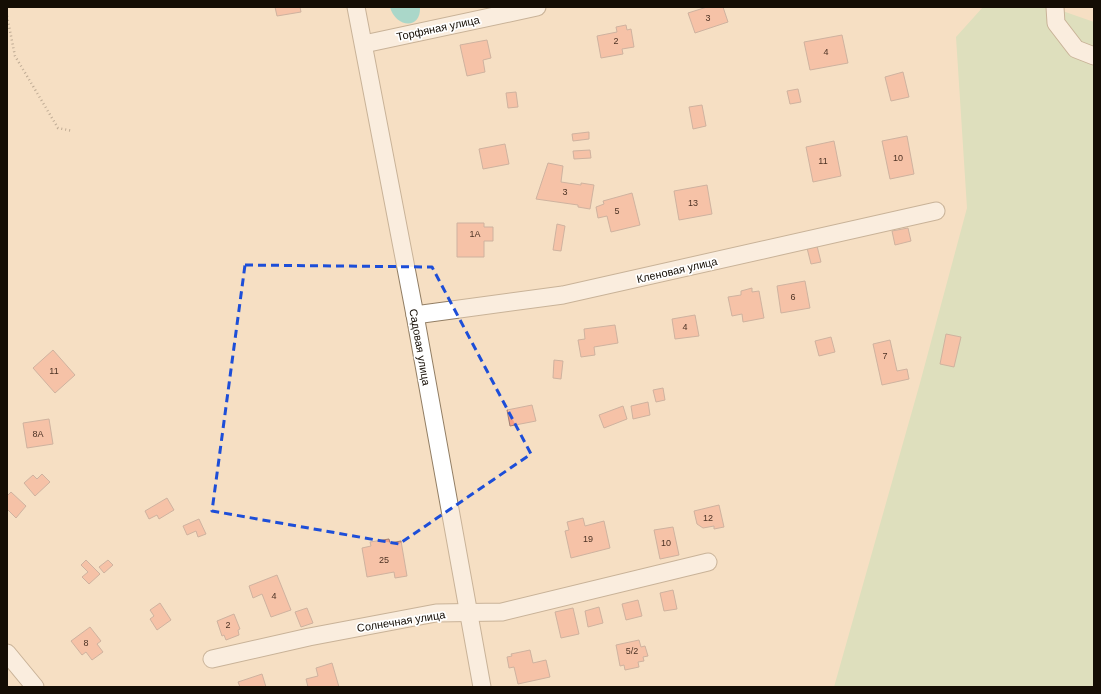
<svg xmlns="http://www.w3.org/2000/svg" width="1101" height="694" font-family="Helvetica,sans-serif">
<rect width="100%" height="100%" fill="#f6dfc3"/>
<!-- green -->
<path fill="#c0e1b5" d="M983,7H1051L1094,22V687H834L920,383L967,208L956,37Z"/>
<!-- water -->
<path fill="#4fced1" d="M390,7H420C421,31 395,27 390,7Z"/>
<!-- building -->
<g fill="#f69f86" stroke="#9e7d73">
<path d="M275,7H300L301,12L277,16Z"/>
<path d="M707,7H723L728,22L695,33L688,13Z"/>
<path d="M626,25L627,30L631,29L634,47L622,49L623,54L601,58L597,36L617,32L616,27Z"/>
<path d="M842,35L848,63L810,70L804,42Z"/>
<path d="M487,40L491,58L483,60L485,72L467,76L460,45Z"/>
<path d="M903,72L909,97L891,101L885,77Z"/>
<path d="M798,89L801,102L790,104L787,91Z"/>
<path d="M516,92L518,107L508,108L506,93Z"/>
<path d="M702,105L706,126L693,129L689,107Z"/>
<path d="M589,132V139L573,141L572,134Z"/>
<path d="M907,136L914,174L890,179L882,141Z"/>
<path d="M834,141L841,176L813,182L806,147Z"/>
<path d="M505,144L509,164L483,169L479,149Z"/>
<path d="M590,150L591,158L574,159L573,151Z"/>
<path d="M548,163L563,166L561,182L581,185V183L594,185L590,209L578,207V205L536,199Z"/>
<path d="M707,185L712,214L679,220L674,191Z"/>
<path d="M632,193L640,225L611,232L607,216L598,218L596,207L604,204L603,201Z"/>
<path d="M457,223H484V227H493V241H484V257H457Z"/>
<path d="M557,224L565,226L561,251L553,250Z"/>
<path d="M908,228L911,241L895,245L892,231Z"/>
<path d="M817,246L821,262L811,264L807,248Z"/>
<path d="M805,281L810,308L781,313L777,286Z"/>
<path d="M752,288V292L759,291L764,318L743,322L742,314L732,316L728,297L741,295V291Z"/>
<path d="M695,315L699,336L675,339L672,319Z"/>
<path d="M615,325L618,343L594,347L595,355L581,357L578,340L585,339L584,329Z"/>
<path d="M946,334L961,337L954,367L940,364Z"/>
<path d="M831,337L835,352L819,356L815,341Z"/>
<path d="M890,340L897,371L907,369L909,379L882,385L873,344Z"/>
<path d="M53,350L75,375L55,393L33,368Z"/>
<path d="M554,360L563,361L561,379L553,378Z"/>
<path d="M663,388L665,400L656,402L653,390Z"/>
<path d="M648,402L650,415L633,419L631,406Z"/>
<path d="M532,405L536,421L510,426L507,410Z"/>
<path d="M623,406L627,419L604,428L599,415Z"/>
<path d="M49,419L53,444L27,448L23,423Z"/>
<path d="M42,474L50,482L35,496L24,483L33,475L37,479Z"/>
<path d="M11,492L26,506L16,518L7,509V496Z"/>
<path d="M167,498L174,510L159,519L157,515L149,519L145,511Z"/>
<path d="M719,505L724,527L714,529V526L703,528L697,524L694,511Z"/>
<path d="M583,518L585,526L604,521L610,548L571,558L565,531L569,530L567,522Z"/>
<path d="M199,519L206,534L198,537L196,531L187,535L183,526Z"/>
<path d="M673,527L679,555L660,559L654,530Z"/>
<path d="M389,539L390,543L401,541L407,576L395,578L394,572L367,577L362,548L371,546L370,542Z"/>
<path d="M86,560L100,574L89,584L82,577L88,572L81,565Z"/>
<path d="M108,560L113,565L104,573L99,567Z"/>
<path d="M277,575L291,610L271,617L262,594L253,598L249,586Z"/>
<path d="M673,590L677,609L664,611L660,593Z"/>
<path d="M638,600L642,616L626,620L622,604Z"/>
<path d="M160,603L171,620L157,630L150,619L154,616L150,610Z"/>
<path d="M599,607L603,623L588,627L585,611Z"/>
<path d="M307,608L313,623L301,627L295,612Z"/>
<path d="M573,608L579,634L561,638L555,612Z"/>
<path d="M234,614L240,629L238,630L239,635L226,640L224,635L222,636L217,621Z"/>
<path d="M90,627L101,641L97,644L103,652L92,660L86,652L82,655L71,641Z"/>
<path d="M639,640L641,647L645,646L648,656L643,657L644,661L638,662L639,667L625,670L624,665L620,666L616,645Z"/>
<path d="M530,650L533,663L546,660L550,677L518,684L514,667L509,668L507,657L512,656L511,654Z"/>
<path d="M332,663L339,687H308L306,679L318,676L316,668Z"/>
<path d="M262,674L266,687H240L238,682Z"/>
</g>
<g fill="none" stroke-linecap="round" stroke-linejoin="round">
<defs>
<g id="minor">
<path d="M356,7L415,315L482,687"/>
<path d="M1055,7L1056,23L1076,49L1094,56"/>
<path d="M364,44L537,7"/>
<path d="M415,315L563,295L936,211"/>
<path d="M7,653L35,687"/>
<path d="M212,659L309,637L436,613L502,612L708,562"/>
</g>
</defs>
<!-- minor casing -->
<use href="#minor" stroke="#927e64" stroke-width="19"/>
<!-- path -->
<path stroke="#7c6e5c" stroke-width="2.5" stroke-dasharray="1 3" stroke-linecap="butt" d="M7,16L15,56L58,128L73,131"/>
<!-- minor -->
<use href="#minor" stroke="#fff" stroke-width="17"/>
</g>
<!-- marked area -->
<path d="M0 0H1101V694H0ZM245,265L432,267L531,454L399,544L212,511Z" fill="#f6dfc3" fill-opacity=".55" fill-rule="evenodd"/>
<path fill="none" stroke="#1d4ed8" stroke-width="3" stroke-dasharray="8 5" stroke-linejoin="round" d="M245,265L432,267L531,454L399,544L212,511Z"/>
<g text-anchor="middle" stroke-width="3.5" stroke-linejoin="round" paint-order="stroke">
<!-- number labels -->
<g font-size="9" fill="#4c3224">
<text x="708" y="21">3</text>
<text x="616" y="44">2</text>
<text x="826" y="55">4</text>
<text x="898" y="161">10</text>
<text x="823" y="164">11</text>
<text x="565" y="195">3</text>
<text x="693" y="206">13</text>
<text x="617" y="214">5</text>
<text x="475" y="237">1А</text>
<text x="793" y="300">6</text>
<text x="685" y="330">4</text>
<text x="885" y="359">7</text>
<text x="54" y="374">11</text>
<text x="38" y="437">8А</text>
<text x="708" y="521">12</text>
<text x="588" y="542">19</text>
<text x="666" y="546">10</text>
<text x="384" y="563">25</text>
<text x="274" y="599">4</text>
<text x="228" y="628">2</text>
<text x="86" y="646">8</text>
<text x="632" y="654">5/2</text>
</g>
<!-- street labels -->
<g font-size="11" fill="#140d04" stroke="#fff">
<text transform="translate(438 28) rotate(-12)" y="4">Торфяная улица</text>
<text transform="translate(677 270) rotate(-13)" y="4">Кленовая улица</text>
<text transform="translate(420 347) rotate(80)" y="4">Садовая улица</text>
<text transform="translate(401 621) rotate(-9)" y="4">Солнечная улица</text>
</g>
</g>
<!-- border -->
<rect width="1101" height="694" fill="none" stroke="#140d04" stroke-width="16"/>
</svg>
